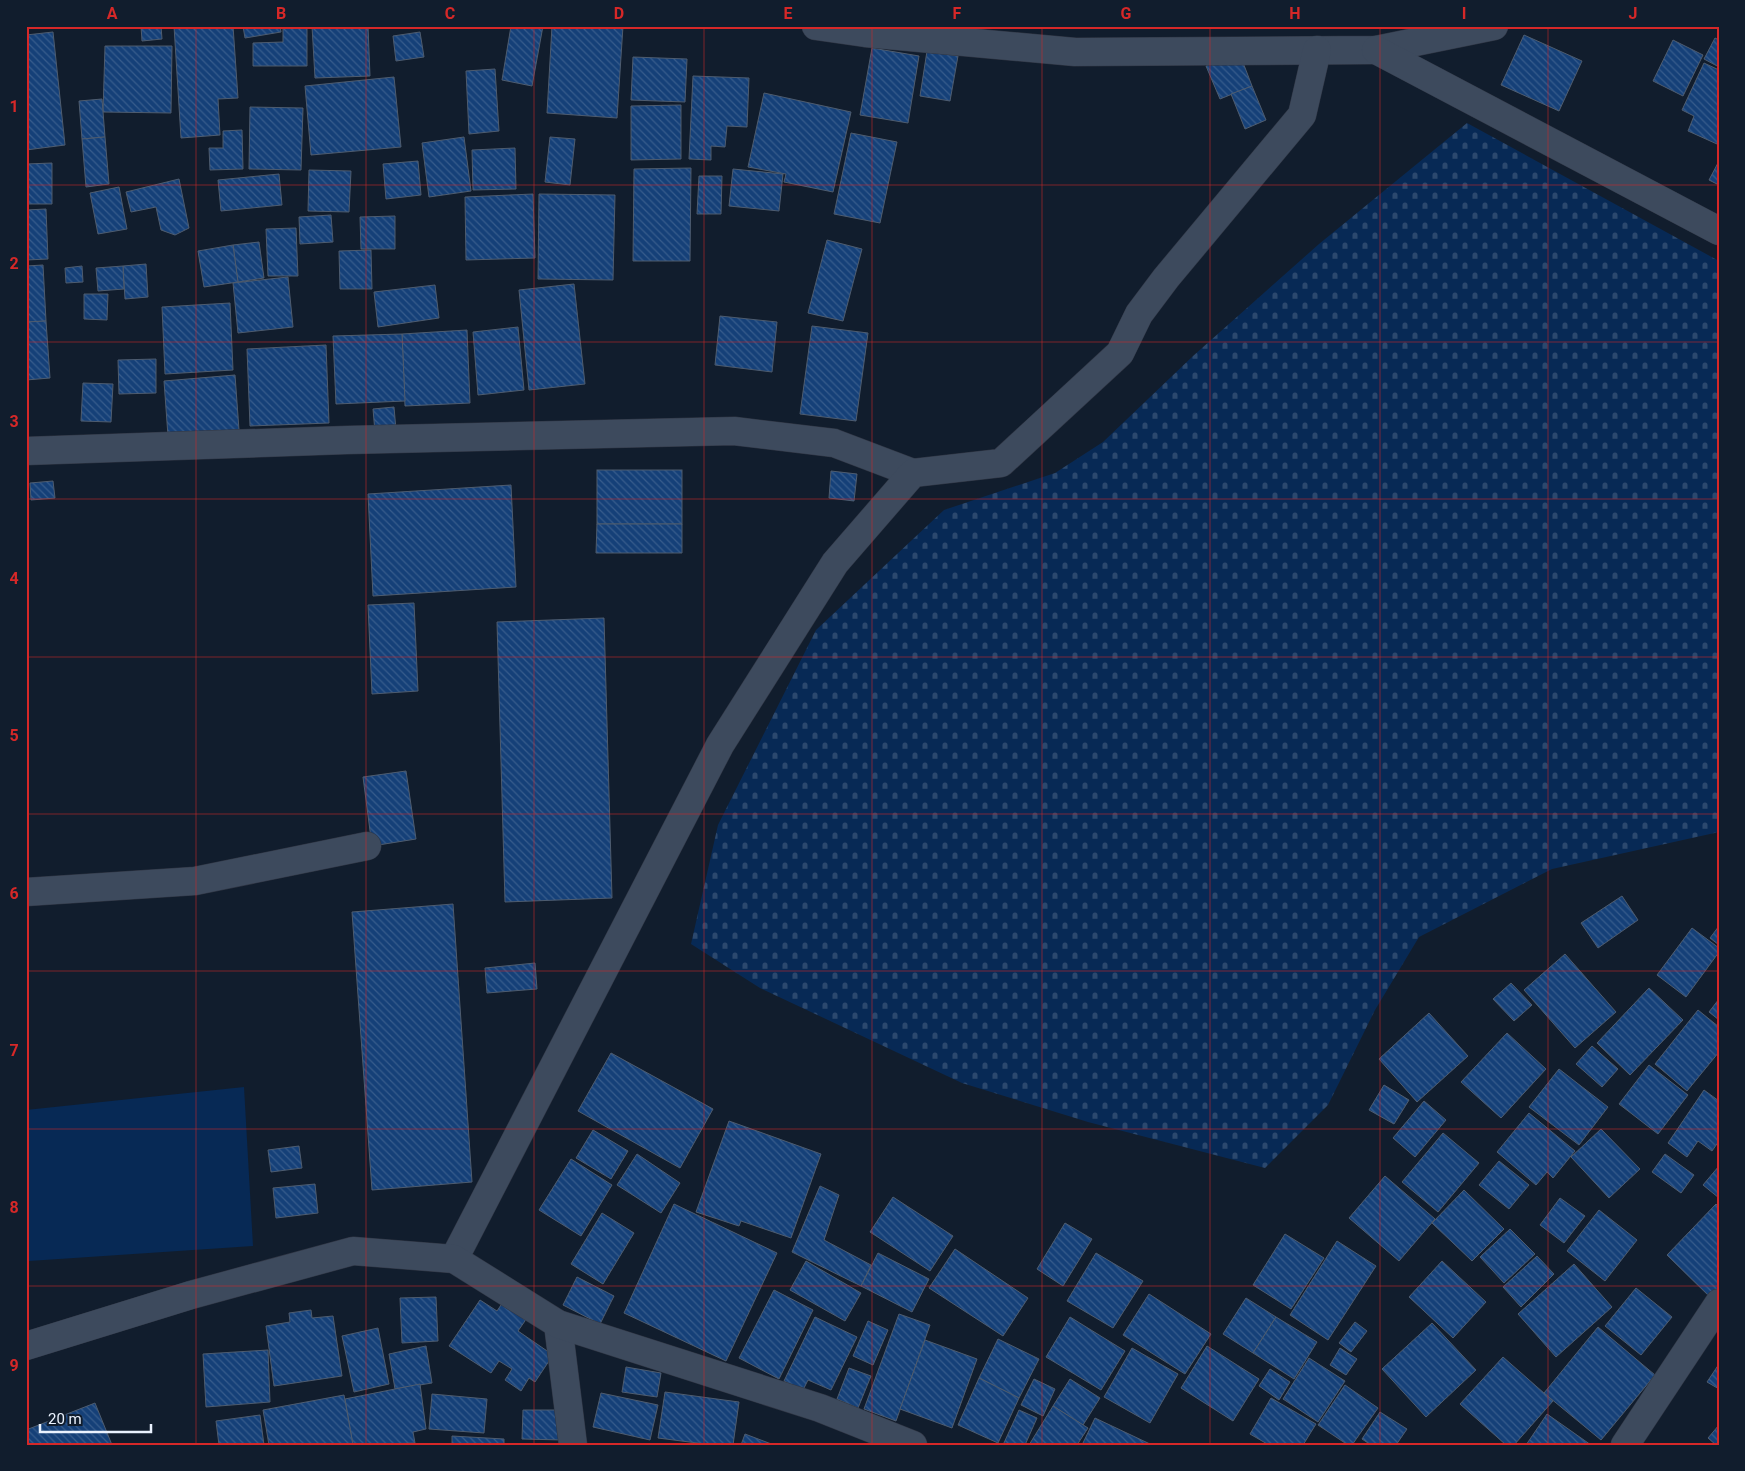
<svg xmlns="http://www.w3.org/2000/svg" width="1745" height="1471" font-family="Roboto,sans-serif">
<defs>
<pattern id="cemetery-stones" width="16" height="16" patternUnits="userSpaceOnUse" patternTransform="scale(1.25)"><rect width="16" height="16" fill="#072955"/><path d="M2 7V4a2 2 0 0 1 4 0v3zM10 15v-3a2 2 0 0 1 4 0v3z" fill="#2b486e"/></pattern>
<pattern id="building-back-hatch" width="6" height="6" patternUnits="userSpaceOnUse" patternTransform="scale(1.25)"><rect width="6" height="6" fill="#154078"/><path d="M-1 5l2 2M0 0l6 6M5-1l2 2" fill="none" stroke="#375c8c"/></pattern>
</defs>
<rect width="100%" height="100%" fill="#111d2d"/>
<!-- cemetery -->
<path fill="url(#cemetery-stones)" d="M1467,123L1719,261V832L1552,869L1419,937L1375,1010L1328,1105L1265,1168L1088,1122L962,1083L760,988L691,944L718,825L816,630L944,510L1055,473L1103,442L1193,356L1319,244Z"/>
<!-- pitch -->
<path fill="#072955" d="M244,1087L253,1246L29,1261L26,1227V1110Z"/>
<!-- building -->
<g fill="url(#building-back-hatch)" stroke="#4e5c6f">
<path d="M141,26H161L162,39L142,41Z"/>
<path d="M174,26H233L238,98L218,99L220,135L181,138Z"/>
<path d="M243,26H280L281,32L245,38Z"/>
<path d="M283,26H307V66H253V43L283,42Z"/>
<path d="M312,26H368L370,76L315,78Z"/>
<path d="M511,26H543L532,86L502,80Z"/>
<path d="M552,26H623L617,118L547,113Z"/>
<path d="M53,32L65,145L26,150V35Z"/>
<path d="M420,32L424,57L396,61L393,36Z"/>
<path d="M1524,35L1582,61L1559,111L1501,85Z"/>
<path d="M1715,38L1719,40V67L1704,59Z"/>
<path d="M1673,40L1703,55L1683,96L1653,81Z"/>
<path d="M105,46H172L171,113L103,112Z"/>
<path d="M872,48L919,56L908,123L860,115Z"/>
<path d="M927,51L958,56L950,101L920,96Z"/>
<path d="M1239,52L1252,86L1220,99L1206,66Z"/>
<path d="M633,57L687,59L685,102L631,100Z"/>
<path d="M1704,63L1719,70V139L1717,144L1688,131L1694,116L1682,110Z"/>
<path d="M495,69L499,131L469,134L466,71Z"/>
<path d="M693,76L749,78L747,127L727,126L725,147L711,146V160L689,159Z"/>
<path d="M394,77L401,147L311,155L305,86Z"/>
<path d="M1252,86L1266,120L1245,129L1231,94Z"/>
<path d="M764,93L851,112L833,192L784,182L786,174L748,167Z"/>
<path d="M102,99L105,137L82,139L79,101Z"/>
<path d="M681,105V159L631,160V106Z"/>
<path d="M250,107L303,108L301,170L249,169Z"/>
<path d="M242,130L243,169L210,170L209,148H223V131Z"/>
<path d="M851,133L897,142L880,223L834,214Z"/>
<path d="M105,137L109,184L86,187L82,139Z"/>
<path d="M464,137L471,191L429,197L422,143Z"/>
<path d="M550,137L575,139L570,185L545,182Z"/>
<path d="M515,148L516,189L473,190L472,150Z"/>
<path d="M418,161L421,195L386,199L383,164Z"/>
<path d="M1719,161V185L1709,180Z"/>
<path d="M52,163V204H26V164Z"/>
<path d="M691,168L690,261H633L634,169Z"/>
<path d="M733,169L783,174L779,211L729,206Z"/>
<path d="M309,170L351,171L349,212L308,211Z"/>
<path d="M279,174L282,205L221,211L218,180Z"/>
<path d="M699,176H722L721,214H697Z"/>
<path d="M179,179L189,228L175,235L161,230L156,207L131,212L126,192Z"/>
<path d="M119,187L127,229L98,234L90,193Z"/>
<path d="M533,194L535,258L466,260L465,197Z"/>
<path d="M539,194L615,195L613,280L538,279Z"/>
<path d="M46,209L48,259L26,260V210Z"/>
<path d="M331,215L333,242L300,244L299,217Z"/>
<path d="M395,216V249H361L360,217Z"/>
<path d="M296,228L298,276H268L266,229Z"/>
<path d="M827,240L862,249L843,321L808,313Z"/>
<path d="M259,242L264,278L238,282L233,245Z"/>
<path d="M233,245L238,282L204,287L198,251Z"/>
<path d="M371,250L372,289H340L339,251Z"/>
<path d="M146,264L148,297L125,299L123,266Z"/>
<path d="M43,265L46,321L26,322V266Z"/>
<path d="M82,266L83,282L66,283L65,268Z"/>
<path d="M123,266L124,289L98,291L96,268Z"/>
<path d="M288,277L293,327L238,333L233,283Z"/>
<path d="M574,284L585,384L529,390L519,290Z"/>
<path d="M435,285L439,318L378,327L374,292Z"/>
<path d="M84,294H108L107,320L84,319Z"/>
<path d="M230,303L233,370L165,374L162,307Z"/>
<path d="M720,316L777,322L772,372L715,365Z"/>
<path d="M46,321L50,378L26,380V322Z"/>
<path d="M812,326L868,333L856,421L800,414Z"/>
<path d="M518,327L524,390L478,395L473,332Z"/>
<path d="M467,330L470,403L405,406L402,334Z"/>
<path d="M402,334L405,401L336,404L333,336Z"/>
<path d="M326,345L329,423L250,426L247,349Z"/>
<path d="M156,359V393L119,394L118,360Z"/>
<path d="M235,375L239,430L168,436L164,381Z"/>
<path d="M83,383L113,384L111,422L81,421Z"/>
<path d="M394,407L396,430L375,432L373,409Z"/>
<rect x="597" y="470" width="85" height="54"/>
<path d="M831,471L857,474L854,501L829,498Z"/>
<path d="M53,481L55,498L31,500L30,483Z"/>
<path d="M511,485L516,587L373,596L368,494Z"/>
<path d="M597,524H682V553H596Z"/>
<path d="M414,603L418,691L372,694L368,605Z"/>
<path d="M604,618L612,898L505,902L497,622Z"/>
<path d="M406,771L416,839L372,846L363,777Z"/>
<path d="M1622,896L1638,920L1598,948L1581,923Z"/>
<path d="M453,904L472,1182L372,1190L352,912Z"/>
<path d="M1719,926V945L1710,938Z"/>
<path d="M1692,928L1719,948V952L1686,997L1657,975Z"/>
<path d="M1565,954L1616,1012L1575,1048L1524,990Z"/>
<path d="M535,963L537,989L487,993L485,968Z"/>
<path d="M1511,983L1532,1005L1514,1021L1493,999Z"/>
<path d="M1649,988L1683,1020L1630,1075L1597,1043Z"/>
<path d="M1719,999V1020L1709,1012Z"/>
<path d="M1698,1010L1719,1027V1052L1687,1091L1655,1064Z"/>
<path d="M1429,1013L1468,1056L1417,1102L1379,1059Z"/>
<path d="M1507,1033L1546,1069L1501,1118L1461,1082Z"/>
<path d="M1592,1046L1618,1069L1602,1087L1576,1064Z"/>
<path d="M611,1053L713,1109L680,1168L578,1111Z"/>
<path d="M1649,1065L1688,1095L1658,1134L1619,1104Z"/>
<path d="M1559,1069L1608,1107L1579,1145L1529,1107Z"/>
<path d="M1384,1085L1409,1100L1394,1124L1369,1110Z"/>
<path d="M1704,1090L1719,1101V1141L1712,1151L1698,1141L1687,1157L1668,1143Z"/>
<path d="M1424,1101L1446,1120L1415,1157L1393,1138Z"/>
<path d="M1529,1113L1575,1151L1553,1178L1547,1172L1536,1185L1497,1152Z"/>
<path d="M729,1121L821,1154L791,1238L741,1221L739,1226L696,1212Z"/>
<path d="M1601,1129L1640,1169L1609,1198L1571,1157Z"/>
<path d="M593,1130L628,1151L611,1179L576,1158Z"/>
<path d="M1443,1133L1479,1163L1438,1212L1402,1182Z"/>
<path d="M299,1146L302,1168L271,1172L268,1150Z"/>
<path d="M637,1154L680,1183L661,1213L617,1185Z"/>
<path d="M1665,1154L1694,1175L1681,1193L1652,1172Z"/>
<path d="M571,1159L612,1185L581,1236L539,1210Z"/>
<path d="M1499,1161L1529,1185L1509,1209L1479,1185Z"/>
<path d="M1719,1166V1198L1703,1185Z"/>
<path d="M1385,1176L1435,1219L1399,1261L1349,1218Z"/>
<path d="M315,1184L318,1213L276,1218L273,1188Z"/>
<path d="M820,1186L839,1195L824,1240L871,1265L861,1286L792,1252Z"/>
<path d="M1464,1190L1504,1229L1472,1261L1432,1223Z"/>
<path d="M893,1197L953,1236L930,1271L870,1232Z"/>
<path d="M1560,1198L1585,1216L1564,1243L1540,1225Z"/>
<path d="M674,1204L777,1253L726,1361L624,1313Z"/>
<path d="M1716,1204L1719,1207V1294L1713,1300L1667,1255Z"/>
<path d="M1599,1210L1637,1240L1605,1281L1567,1251Z"/>
<path d="M602,1213L634,1233L603,1284L571,1264Z"/>
<path d="M1065,1223L1092,1239L1063,1286L1037,1269Z"/>
<path d="M1510,1229L1535,1254L1504,1283L1480,1257Z"/>
<path d="M1285,1234L1324,1258L1291,1309L1253,1285Z"/>
<path d="M1337,1241L1376,1266L1328,1340L1290,1315Z"/>
<path d="M955,1249L1028,1298L1003,1336L929,1288Z"/>
<path d="M878,1253L929,1279L912,1312L861,1286Z"/>
<path d="M1096,1253L1143,1281L1113,1328L1067,1301Z"/>
<path d="M1537,1256L1554,1274L1521,1307L1503,1287Z"/>
<path d="M806,1261L861,1293L845,1321L790,1290Z"/>
<path d="M1442,1261L1486,1302L1453,1338L1409,1297Z"/>
<path d="M1574,1264L1612,1307L1556,1357L1518,1314Z"/>
<path d="M577,1277L614,1296L600,1324L563,1305Z"/>
<path d="M1636,1288L1672,1317L1641,1355L1605,1326Z"/>
<path d="M774,1290L813,1310L779,1379L739,1358Z"/>
<path d="M1149,1294L1211,1334L1185,1374L1123,1335Z"/>
<path d="M436,1297L438,1341L402,1343L400,1298Z"/>
<path d="M1246,1298L1276,1317L1253,1353L1223,1334Z"/>
<path d="M480,1300L497,1311L503,1302L527,1318L518,1331L553,1355L535,1382L529,1378L521,1391L505,1380L512,1369L499,1361L491,1373L449,1346Z"/>
<path d="M311,1310L312,1318L333,1316L342,1376L274,1386L266,1326L290,1322L289,1313Z"/>
<path d="M899,1314L930,1325L896,1421L864,1409Z"/>
<path d="M815,1317L857,1337L831,1390L808,1380L803,1390L784,1381Z"/>
<path d="M1070,1317L1125,1351L1101,1390L1046,1357Z"/>
<path d="M1276,1317L1317,1342L1294,1379L1253,1353Z"/>
<path d="M868,1321L888,1330L873,1365L853,1356Z"/>
<path d="M1355,1322L1367,1331L1351,1352L1339,1343Z"/>
<path d="M1432,1323L1476,1370L1426,1417L1382,1369Z"/>
<path d="M1598,1327L1655,1375L1601,1440L1544,1393Z"/>
<path d="M378,1328L389,1384L354,1392L342,1336Z"/>
<path d="M998,1339L1039,1359L1019,1398L979,1378Z"/>
<path d="M925,1340L977,1359L952,1428L900,1409Z"/>
<path d="M426,1346L432,1383L395,1389L389,1354Z"/>
<path d="M1207,1346L1259,1379L1233,1421L1181,1388Z"/>
<path d="M1132,1348L1178,1374L1150,1423L1104,1397Z"/>
<path d="M1340,1348L1357,1359L1346,1375L1330,1365Z"/>
<path d="M268,1350L270,1402L206,1407L203,1354Z"/>
<path d="M1503,1357L1553,1401L1514,1445H1506L1460,1404Z"/>
<path d="M1309,1358L1345,1381L1318,1422L1283,1399Z"/>
<path d="M1719,1364V1389L1707,1382Z"/>
<path d="M626,1367L661,1373L657,1397L622,1392Z"/>
<path d="M849,1368L871,1376L858,1408L837,1399Z"/>
<path d="M1270,1369L1290,1382L1279,1400L1259,1386Z"/>
<path d="M979,1378L1019,1398L998,1443L958,1425Z"/>
<path d="M1034,1379L1055,1389L1043,1416L1021,1405Z"/>
<path d="M1070,1379L1100,1398L1083,1425L1053,1406Z"/>
<path d="M420,1384L426,1429L413,1432L415,1443L353,1445L345,1399Z"/>
<path d="M1345,1385L1378,1408L1352,1445H1348L1318,1425Z"/>
<path d="M665,1392L739,1402L733,1445H713L658,1438Z"/>
<path d="M601,1393L658,1405L650,1440L593,1427Z"/>
<path d="M432,1394L487,1399L484,1433L429,1429Z"/>
<path d="M344,1395L353,1445H269L263,1410Z"/>
<path d="M1271,1398L1316,1424L1303,1445H1269L1250,1434Z"/>
<path d="M95,1403L112,1445H26V1430Z"/>
<path d="M1053,1406L1088,1428L1077,1445H1029Z"/>
<path d="M523,1410H563V1440L522,1439Z"/>
<path d="M1019,1410L1037,1418L1025,1445H1003Z"/>
<path d="M1380,1412L1407,1429L1396,1445H1371L1362,1439Z"/>
<path d="M1547,1414L1591,1445H1526Z"/>
<path d="M260,1415L264,1445H219L216,1421Z"/>
<path d="M1095,1418L1150,1444L1082,1445Z"/>
<path d="M1719,1425V1445H1716L1708,1438Z"/>
<path d="M745,1434L774,1445H741Z"/>
<path d="M452,1436L504,1439V1445H452Z"/>
</g>
<g fill="none" stroke-linecap="round" stroke-linejoin="round">
<defs>
<g id="minor">
<path d="M816,26L865,33L1075,52L1376,50L1494,26"/>
<path d="M1376,50L1719,231"/>
<path d="M26,451L347,440L734,431L834,443L913,473"/>
<path d="M26,892L195,881L367,846"/>
<path d="M454,1259L720,745L835,563L913,473L1001,463L1120,353L1139,314L1166,278L1302,115L1317,50"/>
<path d="M558,1324L573,1445"/>
<path d="M26,1346L191,1295L353,1251L454,1259L558,1324L820,1408L913,1445"/>
<path d="M1625,1445L1719,1303"/>
</g>
</defs>
<!-- minor casing -->
<use href="#minor" stroke="#303644" stroke-width="29"/>
<!-- minor -->
<use href="#minor" stroke="#3d4a5d" stroke-width="28"/>
</g>
<!-- grid -->
<path fill="none" stroke="#d62828" stroke-width="1" stroke-opacity="0.55" d="M196,26V1445M366,26V1445M534,26V1445M704,26V1445M872,26V1445M1042,26V1445M1210,26V1445M1380,26V1445M1548,26V1445M26,185H1719M26,342H1719M26,499H1719M26,657H1719M26,814H1719M26,971H1719M26,1129H1719M26,1286H1719"/>
<!-- border -->
<rect width="1745" height="1471" fill="none" stroke="#111d2d" stroke-width="55"/>
<!-- scale -->
<path d="M40 1424v8h111v-8" fill="none" stroke="#eaf2fe" stroke-width="2.5"/>
<text x="48" y="1424" font-size="15" fill="#eaf2fe" stroke="#111d2d" stroke-width="4" paint-order="stroke">20 m</text>
<rect x="28" y="28" width="1690" height="1416" fill="none" stroke="#d62828" stroke-width="2"/>
<g font-size="16" text-anchor="middle" font-weight="bold" fill="#d62828">
<text x="112" y="19">A</text>
<text x="281" y="19">B</text>
<text x="450" y="19">C</text>
<text x="619" y="19">D</text>
<text x="788" y="19">E</text>
<text x="957" y="19">F</text>
<text x="1126" y="19">G</text>
<text x="1295" y="19">H</text>
<text x="1464" y="19">I</text>
<text x="1633" y="19">J</text>
<text x="14" y="112">1</text>
<text x="14" y="269">2</text>
<text x="14" y="427">3</text>
<text x="14" y="584">4</text>
<text x="14" y="741">5</text>
<text x="14" y="899">6</text>
<text x="14" y="1056">7</text>
<text x="14" y="1213">8</text>
<text x="14" y="1371">9</text>
</g>
</svg>
